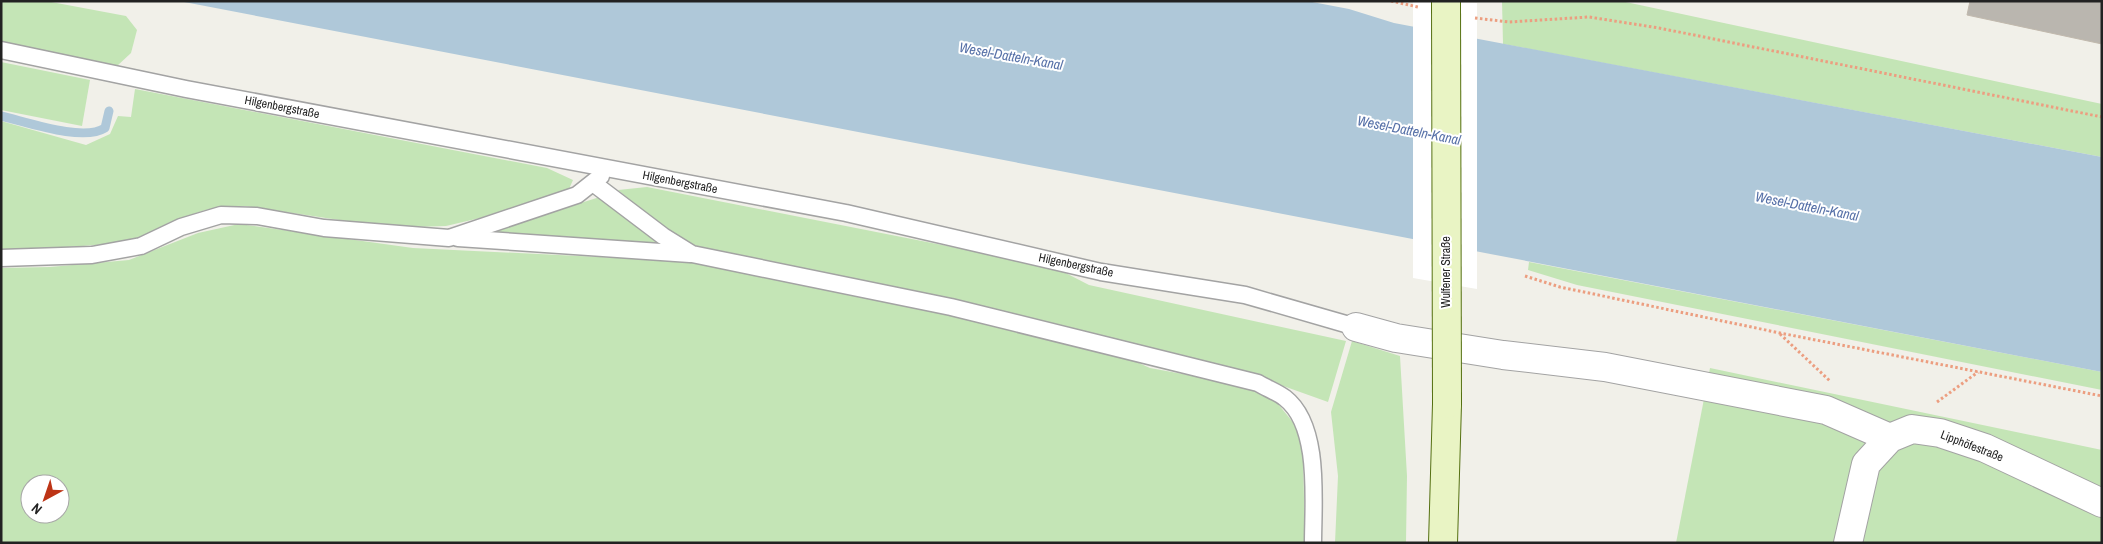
<svg xmlns="http://www.w3.org/2000/svg" width="2103" height="544" font-family="'Archivo Narrow',sans-serif">
<rect width="100%" height="100%" fill="#f1f0e9"/>
<!-- grass -->
<g fill="#c4e5b6" fill-rule="evenodd">
<path d="M1,1H46L126,16L137,30L131,53L117,66L1,42Z"/>
<path d="M1502,1H1621L2102,104V157L1503,44Z"/>
<path d="M1,62L90,80L82,126L1,110Z"/>
<path d="M135,89L547,168L573,180L569,189L480,218L446,226L413,227L346,221L245,206L205,210L170,222L144,236L109,244L1,252V121L86,145L110,134L118,116L131,117Z"/>
<path d="M647,187L1054,267L1089,285L1346,341L1328,402L1230,367L970,303L683,243L618,190Z"/>
<path d="M603,196L663,244L485,233Z"/>
<path d="M239,224L413,248L683,261L937,310L1130,359L1150,368L1237,384L1274,399L1296,426L1303,453L1305,543H1V268L50,267L129,260L198,233ZM30,484H60V514H30Z"/>
<path d="M1529,262L2102,372V390L1577,285L1528,270Z"/>
<path d="M1352,341L1400,356L1407,476L1406,543H1335L1338,476L1331,412Z"/>
<path d="M1710,368L2102,450V543H1676Z"/>
</g>
<!-- water -->
<path fill="#afc8d9" d="M179,1H1307L1349,9L1394,23L2102,157V372Z"/>
<!-- pier -->
<path fill="#fff" d="M1413,1L1477,3V289L1413,278Z"/>
<g fill="none" stroke-linecap="round" stroke-linejoin="round">
<!-- stream -->
<path stroke="#afc8d9" stroke-width="9" d="M1,116C27,122 83,142 105,128L109,111"/>
</g>
<!-- building -->
<path fill="#bab6af" stroke="#c1b9ad" d="M1970,1H2102V44L1967,15Z"/>
<g fill="none" stroke-linecap="round" stroke-linejoin="round">
<defs>
<g id="service">
<path d="M1,50L186,89L846,213L1101,272L1245,295L1356,327"/>
<path d="M593,183L663,236L692,254L951,307L1258,383C1266,388 1277,392 1285,398C1321,426 1313,502 1313,543"/>
<path d="M458,238L690,254"/>
<path d="M1,258L92,255L141,246L181,227L221,215L257,216L324,228L449,238L577,195L601,176"/>
</g>
<g id="minor">
<path d="M1356,327L1396,338L1503,355L1605,367L1826,410L1890,438"/>
<path d="M1848,543L1866,464L1890,438L1912,429L1940,433L1985,448L2102,503"/>
</g>
<path id="secondary" d="M1443,543L1447,404"/>
</defs>
<!-- service casing -->
<use href="#service" stroke="#a3a3a3" stroke-width="19"/>
<!-- minor casing -->
<use href="#minor" stroke="#a3a3a3" stroke-width="30"/>
<!-- secondary casing -->
<use href="#secondary" stroke="#557012" stroke-width="30"/>
<!-- path -->
<g stroke="#ec9e80" stroke-width="3" stroke-dasharray="2.5 2.5" stroke-linecap="butt">
<path d="M1391,1L1418,7"/>
<path d="M1475,18L1509,22L1589,17L1659,28L2102,117"/>
<path d="M1525,276L1560,287L1780,333L2102,396"/>
<path d="M1780,334L1830,381"/>
<path d="M1937,402L1978,372"/>
</g>
<!-- service -->
<use href="#service" stroke="#fff" stroke-width="16"/>
<!-- minor -->
<use href="#minor" stroke="#fff" stroke-width="28"/>
<!-- secondary -->
<use href="#secondary" stroke="#e9f4c4" stroke-width="28"/>
<defs>
<path id="secondary-bridge" d="M1446,1L1447,404"/>
</defs>
<!-- secondary-bridge casing -->
<use href="#secondary-bridge" stroke="#557012" stroke-width="30" stroke-linecap="butt"/>
<!-- secondary-bridge -->
<use href="#secondary-bridge" stroke="#e9f4c4" stroke-width="28"/>
</g>
<g text-anchor="middle" stroke-width="4" stroke-linejoin="round" paint-order="stroke">
<!-- street labels -->
<g font-size="12" fill="#222" stroke="#fff">
<text transform="translate(282 107) rotate(11)" y="4">Hilgenbergstraße</text>
<text transform="translate(680 182) rotate(11)" y="4">Hilgenbergstraße</text>
<text transform="translate(1076 265) rotate(12)" y="4">Hilgenbergstraße</text>
<text transform="translate(1446 272) rotate(-90)" y="4">Wulfener Straße</text>
<text transform="translate(1972 446) rotate(21)" y="4">Lipphöfestraße</text>
</g>
<!-- water labels -->
<g font-size="14" font-style="italic" fill="#5771a8" stroke="#fff">
<text transform="translate(1011 56) rotate(10)" y="5">Wesel-Datteln-Kanal</text>
<text transform="translate(1409 130) rotate(11)" y="5">Wesel-Datteln-Kanal</text>
<text transform="translate(1807 206) rotate(11)" y="5">Wesel-Datteln-Kanal</text>
</g>
</g>
<!-- border -->
<rect width="2103" height="544" fill="none" stroke="#222222" stroke-width="5"/>
<!-- north arrow -->
<g transform="translate(45 499) rotate(220)"><circle r="24" fill="#ffffff" stroke="#a7a7a7"/>
<path d="M0-4L9 19L0 12L-9 19Z" fill="#bd3416"/>
<text y="-8" font-size="14" font-weight="bold" text-anchor="middle" fill="#222222">N</text>
</g>
</svg>
